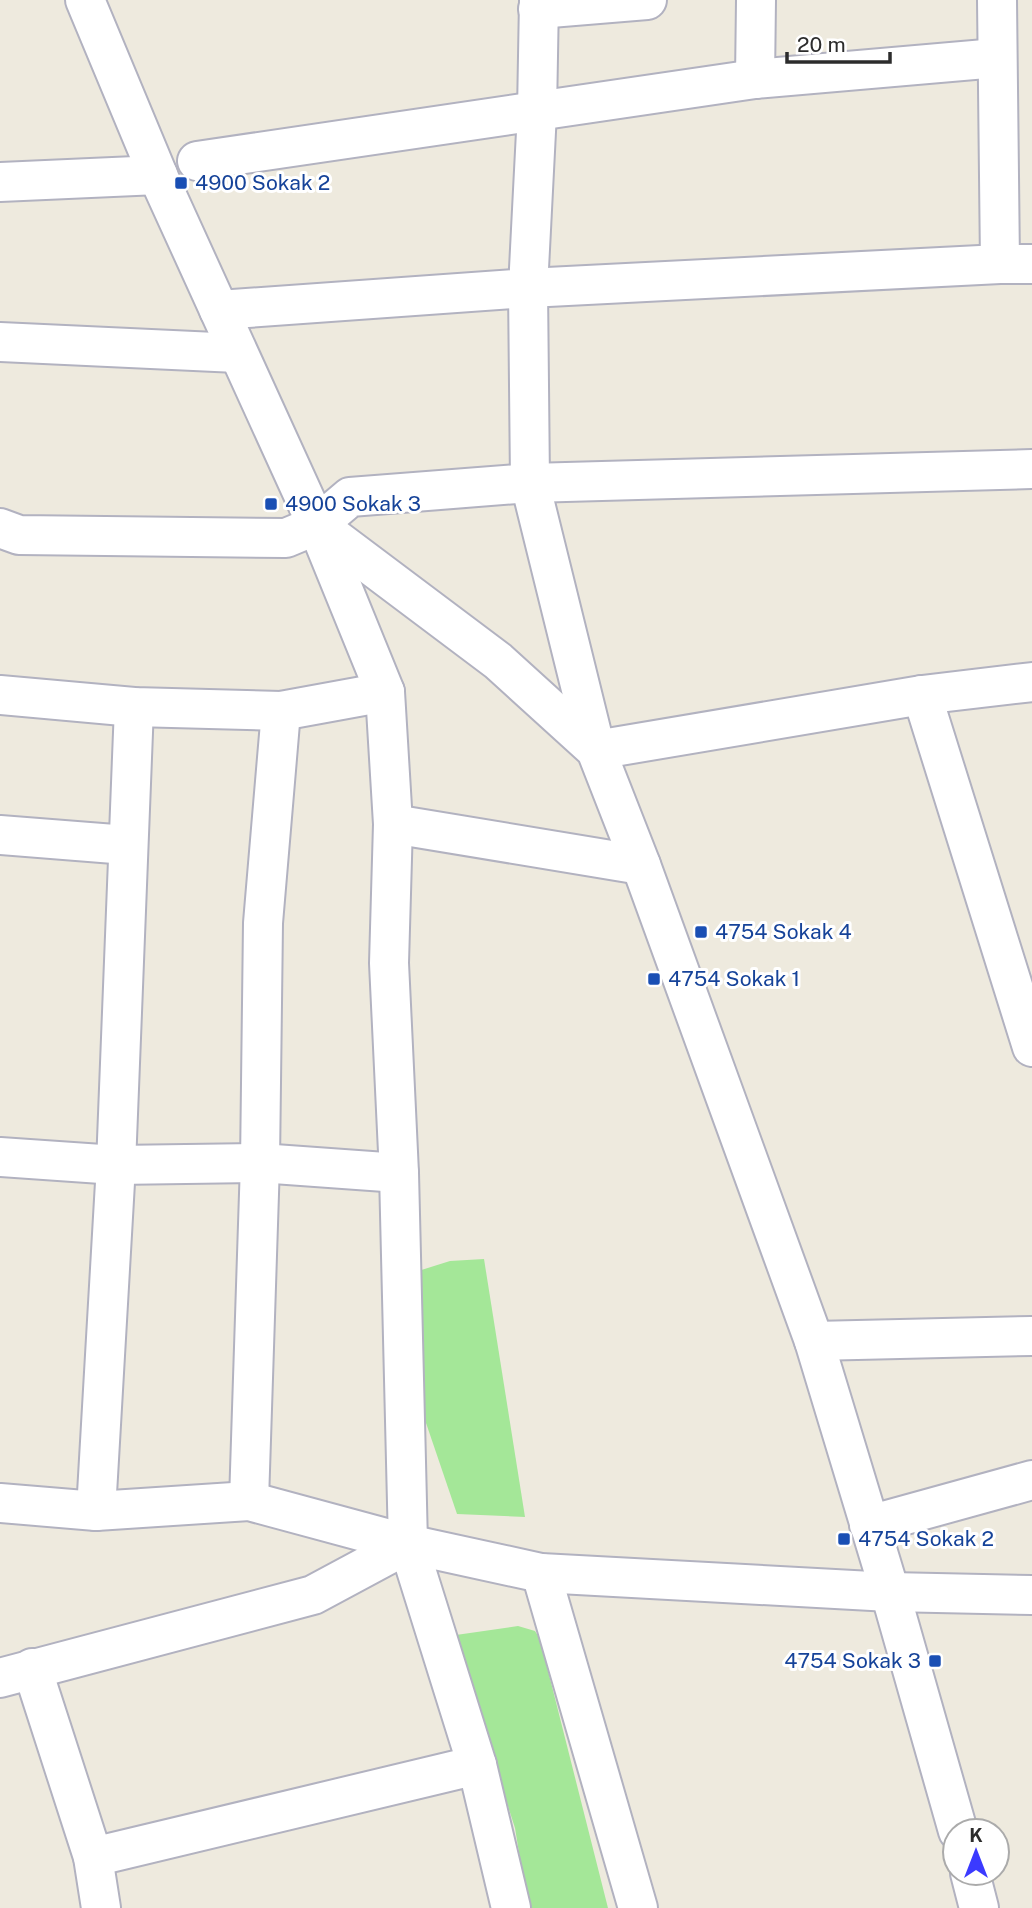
<svg xmlns="http://www.w3.org/2000/svg" width="1032" height="1908" font-family="'Public Sans',sans-serif">
<rect width="100%" height="100%" fill="#eeeade"/>
<!-- green -->
<g fill="#a4e798">
<path d="M484,1259L525,1517L457,1514L425,1420L415,1272L450,1261Z"/>
<path d="M518,1626L535,1631L540,1639L608,1908H528L515,1828L473,1697L442,1637Z"/>
</g>
<g fill="none" stroke-linecap="round" stroke-linejoin="round">
<defs>
<g id="minor">
<path d="M85,0L163,187L317,525L498,661L596,750L641,865L814,1341L890,1592L958,1831"/>
<path d="M539,0L537,112L528,288L530,483L596,750L922,695L1032,682"/>
<path d="M997,0L1000,264"/>
<path d="M538,9L647,0"/>
<path d="M755,79L756,0"/>
<path d="M197,161L755,79L997,58"/>
<path d="M0,182L158,175"/>
<path d="M219,310L528,288L1000,264H1032"/>
<path d="M0,342L237,353"/>
<path d="M317,525L385,692L393,824L389,963L399,1173L408,1544L477,1765L511,1908"/>
<path d="M0,528L19,535L286,538L317,525L350,497L530,483L1032,469"/>
<path d="M0,695L134,707L281,711L385,692"/>
<path d="M922,695L1032,1047"/>
<path d="M393,824L641,865"/>
<path d="M0,835L127,845"/>
<path d="M0,1157L116,1165L260,1163L399,1173"/>
<path d="M814,1341L1032,1336"/>
<path d="M249,1501L260,1163L263,923L281,711"/>
<path d="M0,1503L96,1511L249,1501L408,1544L541,1573L890,1592L1032,1595"/>
<path d="M96,1511L116,1165L134,707"/>
<path d="M869,1525L1032,1480"/>
<path d="M541,1573L638,1908"/>
<path d="M32,1668L93,1857L101,1908"/>
<path d="M0,1678L313,1595L408,1544"/>
<path d="M93,1857L477,1765"/>
<path d="M970,1873L979,1908"/>
</g>
</defs>
<!-- minor casing -->
<use href="#minor" stroke="#b2b2c0" stroke-width="42"/>
<!-- minor -->
<use href="#minor" stroke="#fff" stroke-width="38"/>
</g>
<!-- markers -->
<g fill="#1a4fb4" stroke="#fff" stroke-width="2.5">
<rect x="174" y="176" width="14" height="14" rx="3.5"/>
<rect x="264" y="497" width="14" height="14" rx="3.5"/>
<rect x="694" y="925" width="14" height="14" rx="3.5"/>
<rect x="647" y="972" width="14" height="14" rx="3.5"/>
<rect x="837" y="1532" width="14" height="14" rx="3.5"/>
<rect x="928" y="1654" width="14" height="14" rx="3.5"/>
</g>
<g text-anchor="middle" stroke-width="6" stroke-linejoin="round" paint-order="stroke">
<!-- transit labels -->
<g font-size="21" fill="#164399" stroke="#fff" text-anchor="start">
<text x="195" y="190">4900 Sokak 2</text>
<text x="285" y="511">4900 Sokak 3</text>
<text x="715" y="939">4754 Sokak 4</text>
<text x="668" y="986">4754 Sokak 1</text>
<text x="858" y="1546">4754 Sokak 2</text>
<text x="921" y="1668" text-anchor="end">4754 Sokak 3</text>
</g>
</g>
<!-- north arrow -->
<g transform="translate(976 1852)"><circle r="33" fill="#ffffff" stroke="#ababab" stroke-width="2"/>
<path d="M0-5L12 26L0 18L-12 26Z" fill="#3b3aff"/>
<text y="-10" font-size="19" font-weight="bold" text-anchor="middle" fill="#2c2c2c">K</text>
</g>
<!-- scale -->
<path d="M787 52v10h103v-10" fill="none" stroke="#2c2c2c" stroke-width="3.5"/>
<text x="797" y="52" font-size="21" fill="#2c2c2c" stroke="#ffffff" stroke-width="5" paint-order="stroke">20 m</text>
</svg>
